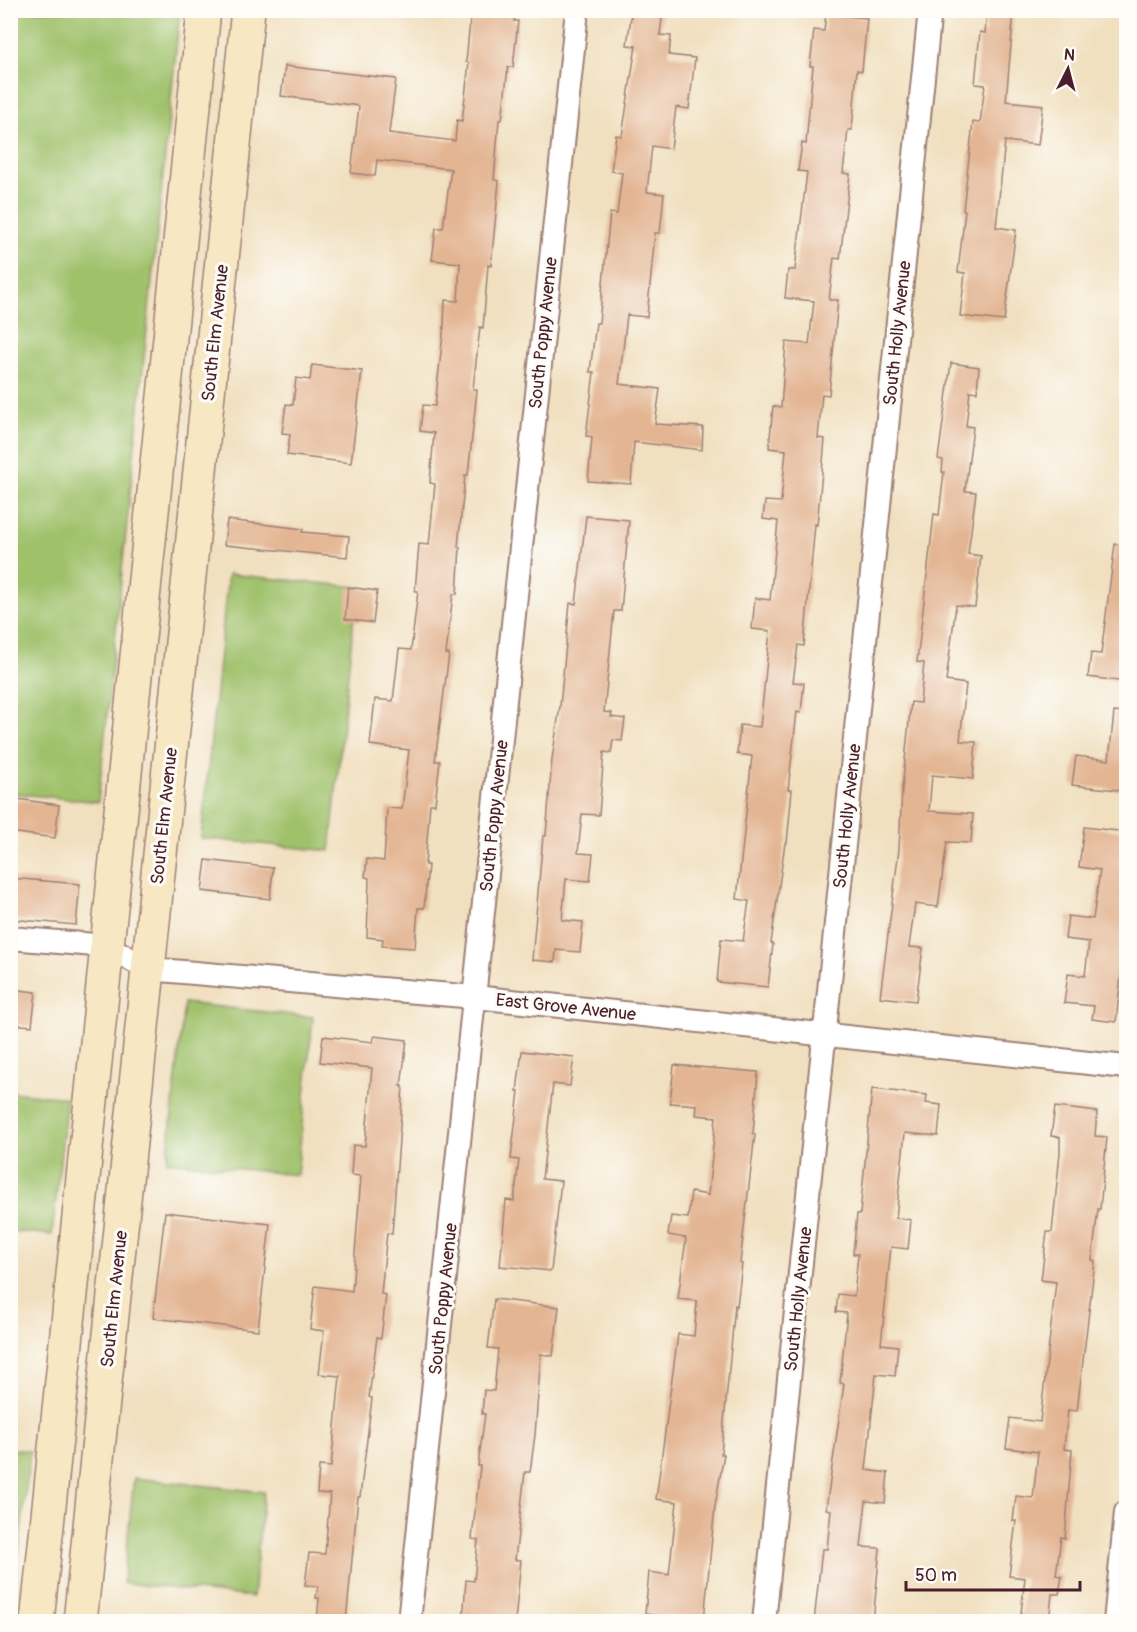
<svg xmlns="http://www.w3.org/2000/svg" width="1137" height="1632" font-family="Pangolin,sans-serif">
<rect width="100%" height="100%" fill="#fdfcf7"/>
<filter id="ink" filterUnits="userSpaceOnUse"><feTurbulence type="fractalNoise" baseFrequency=".0167" numOctaves="2"/><feDisplacementMap in="SourceGraphic" scale="12" xChannelSelector="R" yChannelSelector="G"/><feConvolveMatrix kernelMatrix="1 2 1 2 8 2 1 2 1" color-interpolation-filters="sRGB"/></filter>
<filter id="wash" filterUnits="userSpaceOnUse"><feTurbulence type="fractalNoise" baseFrequency=".008" numOctaves="4" result="noise"/><feDisplacementMap in="SourceGraphic" scale="24" xChannelSelector="R" yChannelSelector="G"/><feGaussianBlur stdDeviation="1.35" result="paint"/><feColorMatrix in="noise" values="0 0 0 0 0 0 0 0 0 0 0 0 0 0 0 0 0 1.4 0 .05"/><feComposite in="paint" operator="in"/></filter>
<g filter="url(#wash)">
<rect width="100%" height="100%" fill="#f1e0c0"/>
<!-- green -->
<g fill="#9fc16b" stroke="#74704b" stroke-width="1.5">
<path d="M10,11H180L98,802L11,793Z"/>
<path d="M228,574L357,587L330,851L201,838Z"/>
<path d="M184,1003L313,1017L297,1175L167,1161Z"/>
<path d="M11,1092L67,1098L52,1235L11,1231Z"/>
<path d="M11,1449L30,1451L11,1622L10,1621Z"/>
<path d="M134,1478L264,1492L253,1597L123,1583Z"/>
</g>
<g id="blocks">
<!-- building -->
<g fill="#e3b593">
<path d="M471,10H515L514,21H518L513,67H508L502,120H499L494,180L499,181L491,266L488,265L483,328L480,327L473,389L477,390L468,475H465L458,547H460L457,594H453L446,654H449L435,761H440L435,804H430L425,865H428L424,908H418L415,948L382,946L383,939L367,937L369,878L365,877L367,859L384,861L387,808L402,809L409,750L370,745L375,699L393,701L399,649L411,650L418,591H415L419,544L429,545L435,484L430,483L434,433L420,431L423,405L435,406L444,325L445,300L458,301L460,263L432,260L436,228H443L451,169L377,160L375,176L351,173L359,106L281,96L285,66L396,79L389,133L455,141L457,120L462,121L469,63L466,62Z"/>
<path d="M632,10H663L660,35L671,36L669,55L695,58L689,109L676,107L671,149L652,146L647,192L664,194L660,233H655L647,317L627,315L619,384L660,389L655,424L703,427L702,450L634,442L631,484L588,481L592,437L586,436L594,372H590L596,323H599L610,213L617,214L622,173L611,171L616,135L622,136L636,46L627,45Z"/>
<path d="M987,10H1014L1006,101L1043,105L1038,145L1005,141L996,227L1016,230L1004,321L960,316L965,273L958,272L965,210H963L973,122L980,123L985,85L975,84L980,32L985,33Z"/>
<path d="M826,14L867,18L862,71L857,70L852,130H848L843,173L850,174L840,259L834,258L829,300H838L829,395L822,394L818,438L825,439L822,472L817,525L815,524L804,646L798,645L793,682L804,683L801,713L797,712L788,790H792L787,843H785L771,943L773,944L768,987L717,982L721,939L743,941L749,901L737,899L752,756L737,754L740,725L760,727L770,631L752,629L755,598L770,600L778,521L763,519L765,501L781,502L786,450L769,448L773,406L781,407L786,342L809,344L814,301L785,298L788,270H795L807,172L798,171L802,143L806,144L813,66H810L814,30L824,31Z"/>
<path d="M951,363L979,367L977,392L970,391L966,426L973,427L965,491L976,492L968,554L981,556L975,607L956,605L946,681L966,684L960,741L976,742L973,779L932,775L929,811L973,814L971,843L947,842L938,907L915,904L909,947L923,948L916,1001L880,997L899,849L902,789L911,702L920,703L924,663L917,662L934,514L939,515L944,472H942L943,460L938,459Z"/>
<path d="M312,365L362,371L351,463L287,455L290,434L282,433L286,404L293,405L296,378L310,380Z"/>
<path d="M586,516L629,520L621,611H614L604,712L612,713L611,717L625,719L622,741L613,740L611,753L604,752L599,815L582,814L578,853L593,854L590,881L566,879L562,920L583,922L580,952L556,950L555,962L532,960L543,836H546L552,759L560,706L570,603L576,604Z"/>
<path d="M227,520L303,529L302,532L349,536L347,557L224,545Z"/>
<path d="M1115,544L1126,545V682L1088,677L1091,653L1101,654Z"/>
<path d="M348,587L377,591L373,623L345,619Z"/>
<path d="M1114,712L1126,713V791L1072,785L1076,756L1109,760Z"/>
<path d="M10,798L59,805L55,838L10,832Z"/>
<path d="M1084,827L1126,832V882L1122,915L1126,916V930L1116,1022L1092,1019L1094,1006L1064,1003L1068,974L1085,976L1089,942L1065,939L1068,916L1093,919L1100,870L1079,867Z"/>
<path d="M206,860L273,868L270,899L202,891Z"/>
<path d="M10,878L80,884L76,925L10,919Z"/>
<path d="M10,989L36,992L32,1026L10,1024Z"/>
<path d="M323,1036L373,1042L374,1036L407,1040L401,1086H403L392,1234L387,1233L381,1294L386,1295L381,1338L377,1337L369,1397L372,1398L360,1497H358L346,1622H317L319,1598H316L318,1586L305,1585L309,1553L325,1554L330,1494L317,1493L319,1466L331,1467L340,1376L319,1374L324,1331L310,1329L315,1286L352,1291L361,1176L351,1175L353,1145L365,1146L372,1068L320,1062Z"/>
<path d="M522,1051L574,1057L570,1086L553,1084L542,1179L561,1181L551,1271L500,1266L506,1200L514,1201L519,1160L511,1159L519,1091H517Z"/>
<path d="M674,1065L758,1072L753,1134H755L740,1263L742,1264L737,1306L735,1305L721,1454H724L715,1506L704,1620L645,1614L649,1572L669,1575L677,1502L656,1499L678,1334L694,1336L697,1301L678,1299L686,1238L668,1235L671,1216L688,1218L691,1192L708,1195L716,1117L696,1115L697,1105L670,1103Z"/>
<path d="M872,1089L927,1095L926,1103L941,1105L938,1136L905,1133L896,1218L911,1220L908,1249L891,1247L881,1344L898,1346L895,1376L876,1374L866,1470L888,1473L885,1503L866,1501L861,1547L880,1548L873,1622H814L822,1549H827L831,1510L826,1509L844,1384L840,1383L847,1313L836,1312L838,1294L854,1296L858,1254H853L857,1214H860Z"/>
<path d="M1055,1107L1097,1112L1095,1136L1107,1137L1100,1209H1098L1092,1260L1095,1261L1077,1411L1068,1410L1064,1449L1072,1450L1065,1538L1061,1537L1056,1575L1062,1576L1059,1594H1052L1049,1622H1020L1025,1578L1009,1576L1016,1521H1013L1016,1496L1033,1498L1038,1452L1006,1448L1010,1418L1040,1422L1056,1282L1041,1280L1047,1232H1052L1060,1153V1137L1051,1136Z"/>
<path d="M165,1212L270,1224L258,1330L153,1318Z"/>
<path d="M494,1299L559,1307L553,1356L541,1354L535,1435L530,1472H525L515,1560H521L515,1622H463L466,1580L474,1581L478,1540L472,1539L480,1466H478L485,1414H482L484,1390L494,1391L498,1349L488,1348Z"/>
</g>
</g>
</g>
<g filter="url(#ink)">
<use href="#blocks" fill-opacity="0" stroke="#9e8076" stroke-width="1.5"/>
<g fill="none" stroke-linecap="round" stroke-linejoin="round">
<defs>
<g id="minor">
<path d="M10,938L107,946L148,969L475,997L1126,1067"/>
<path d="M409,1622L577,10"/>
<path d="M764,1622L930,10"/>
<path d="M1115,1622L1126,1512"/>
</g>
<g id="secondary">
<path d="M37,1622L204,10"/>
<path d="M80,1622L248,10"/>
</g>
</defs>
<!-- minor casing -->
<use href="#minor" stroke="#9e8076" stroke-width="26"/>
<!-- secondary casing -->
<use href="#secondary" stroke="#9e8076" stroke-width="36"/>
<!-- minor -->
<use href="#minor" stroke="#fff" stroke-width="22"/>
<!-- secondary -->
<use href="#secondary" stroke="#f7e8c3" stroke-width="33"/>
</g>
</g>
<g text-anchor="middle" stroke-width="6" stroke-linejoin="round" paint-order="stroke">
<!-- street labels -->
<g font-size="18" fill="#4a1f2b" stroke="#fdfcf7">
<text transform="translate(215 333) rotate(-84)" y="6">South Elm Avenue</text>
<text transform="translate(543 333) rotate(-84)" y="6">South Poppy Avenue</text>
<text transform="translate(897 333) rotate(-84)" y="6">South Holly Avenue</text>
<text transform="translate(164 816) rotate(-84)" y="6">South Elm Avenue</text>
<text transform="translate(494 816) rotate(-84)" y="6">South Poppy Avenue</text>
<text transform="translate(847 816) rotate(-84)" y="6">South Holly Avenue</text>
<text transform="translate(566 1007) rotate(6)" y="6">East Grove Avenue</text>
<text transform="translate(114 1299) rotate(-84)" y="6">South Elm Avenue</text>
<text transform="translate(443 1299) rotate(-84)" y="6">South Poppy Avenue</text>
<text transform="translate(798 1299) rotate(-84)" y="6">South Holly Avenue</text>
</g>
</g>
<!-- margin -->
<rect width="1137" height="1632" fill="none" stroke="#fdfcf7" stroke-width="36"/>
<!-- north arrow -->
<g transform="translate(1068 69) rotate(6)" stroke="#fdfcf7" stroke-width="4.5" paint-order="stroke">
<path d="M0-4.5L10 22L0 15L-10 22Z" fill="#4a1f2b"/>
<text y="-9" font-size="16" font-weight="bold" text-anchor="middle" fill="#4a1f2b">N</text>
</g>
<!-- scale -->
<path d="M906 1581v9h174v-9" fill="none" stroke="#4a1f2b" stroke-width="3"/>
<text x="915" y="1581" font-size="18" fill="#4a1f2b" stroke="#fdfcf7" stroke-width="4.5" paint-order="stroke">50 m</text>
</svg>
